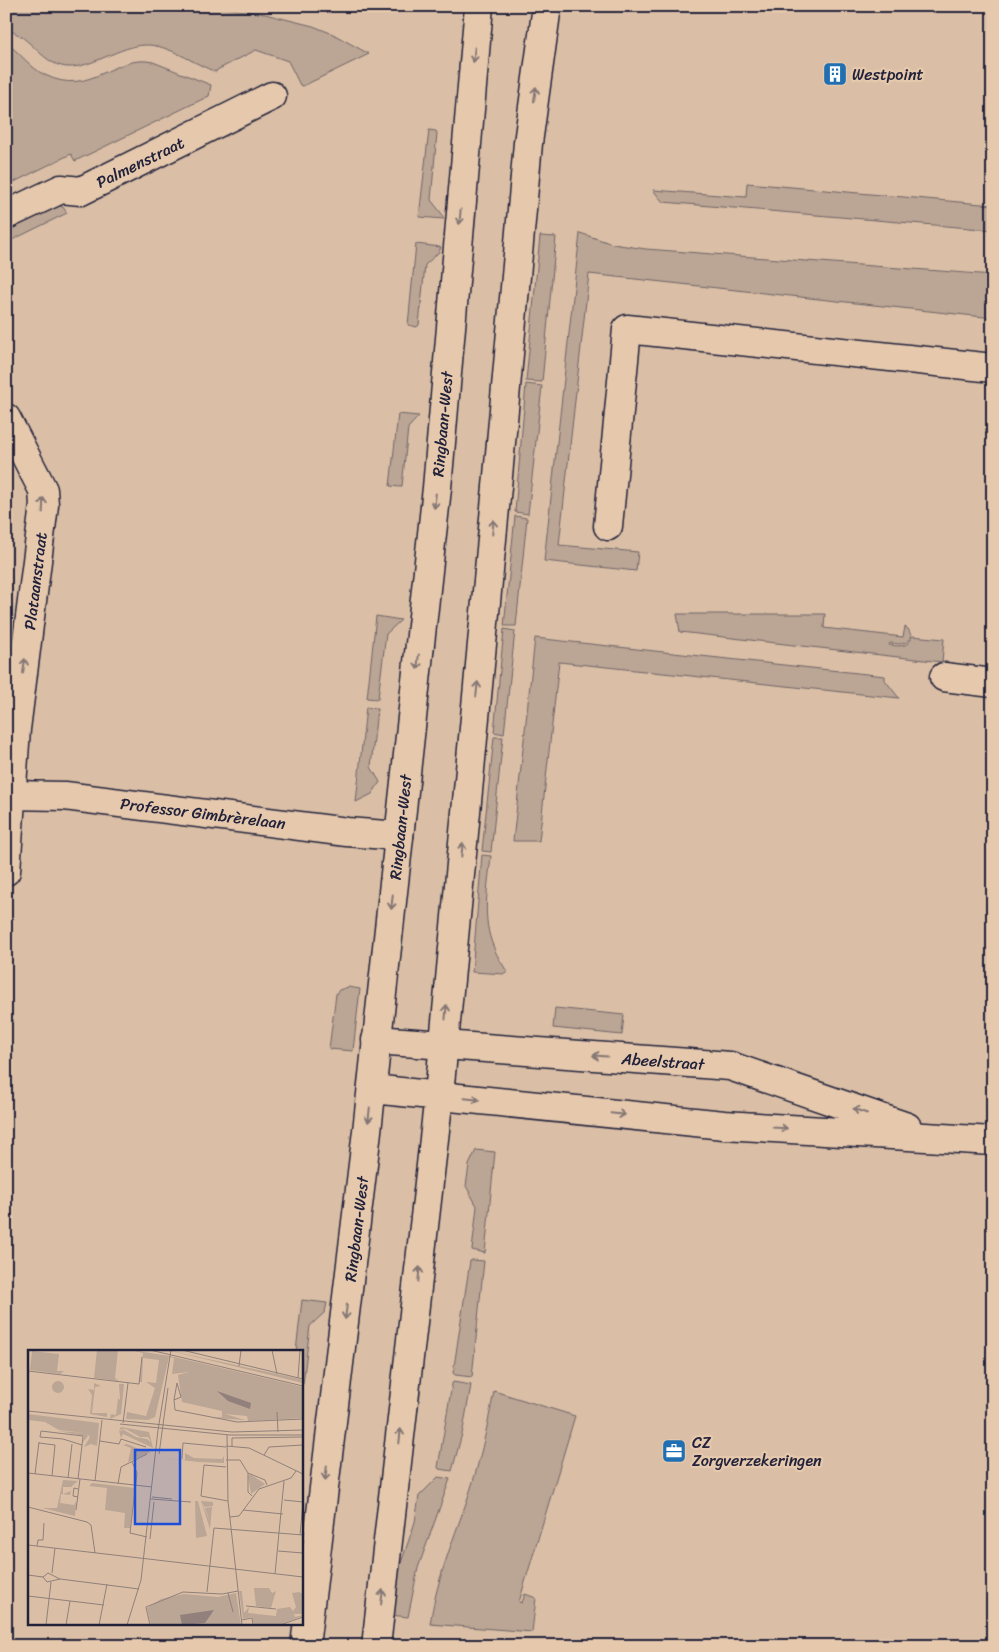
<svg xmlns="http://www.w3.org/2000/svg" width="999" height="1652" font-family="Sriracha,sans-serif">
<rect width="100%" height="100%" fill="#dabfa6"/>
<filter id="ink" filterUnits="userSpaceOnUse"><feTurbulence type="fractalNoise" baseFrequency=".02" numOctaves="2"/><feDisplacementMap in="SourceGraphic" scale="10" xChannelSelector="R" yChannelSelector="G"/><feConvolveMatrix kernelMatrix="1 2 1 2 8 2 1 2 1" color-interpolation-filters="sRGB"/></filter>
<g filter="url(#ink)">
<!-- green -->
<g fill="#bba594" stroke="#6e6468">
<path d="M6,6H212L265,14L313,26L333,34L369,54L303,86L300,85L288,61L256,50L217,70L216,72C194,64 168,44 145,45C119,46 92,68 68,67C46,66 34,43 17,34C14,32 10,31 6,30Z"/>
<path d="M6,43C20,52 30,68 45,75C91,98 114,53 153,62L211,85L209,96L75,161L71,154L6,186Z"/>
<path d="M429,130L436,131L437,133L431,200L442,214L444,219L419,217Z"/>
<path d="M747,183L993,205V230L663,202L653,190L746,197Z"/>
<path d="M58,205L63,207L67,213L6,243V227Z"/>
<path d="M580,233L613,244L646,249L993,275V318L589,274L559,545L638,552L636,571L544,561Z"/>
<path d="M540,236L556,237L542,382L526,381Z"/>
<path d="M416,244L441,247L439,252L425,265L419,325L417,327L408,325Z"/>
<path d="M526,384L542,386L528,514L515,512Z"/>
<path d="M398,414L419,416L408,428L402,486L400,487L390,486Z"/>
<path d="M515,516L527,518L516,626H504Z"/>
<path d="M677,614H825L824,628L903,637L905,627L908,629L911,635C907,646 900,644 890,643L889,645C899,646 909,648 912,636L944,639L942,662L680,632Z"/>
<path d="M376,616L401,620L386,634L378,698L377,699L367,698Z"/>
<path d="M504,629L515,631L504,734L494,732Z"/>
<path d="M535,638L885,676V680L899,698L559,662L539,841H513Z"/>
<path d="M366,707L377,709L371,767L380,782L372,794L356,802Z"/>
<path d="M494,737H503L491,852L482,851Z"/>
<path d="M482,855L491,856C488,886 481,919 494,948C497,957 503,964 507,972L505,974L472,972Z"/>
<path d="M348,987L360,989L353,1051L329,1049L336,994L339,990Z"/>
<path d="M555,1008L624,1015L622,1035L553,1028Z"/>
<path d="M476,1150L495,1152L485,1253L472,1250L477,1206L466,1186L469,1165Z"/>
<path d="M472,1260L484,1261L472,1377L455,1375L453,1373L470,1261Z"/>
<path d="M302,1300L327,1303L325,1312L310,1326L303,1384H301V1351H296Z"/>
<path d="M453,1382L471,1385L463,1430L452,1471L439,1469L438,1467L452,1384Z"/>
<path d="M494,1391L575,1416L519,1602L522,1603L525,1594L536,1598L532,1632L430,1624C436,1582 452,1543 466,1503C479,1466 487,1429 494,1391Z"/>
<path d="M438,1477L450,1479L418,1568L408,1617L390,1615L386,1607L415,1522L419,1496Z"/>
</g>
<g fill="none" stroke-linecap="round" stroke-linejoin="round">
<defs>
<g id="minor">
<path d="M6,215L61,189L81,191L272,96"/>
<path d="M6,418L43,490L44,505L16,729L6,871"/>
<path d="M608,526L627,329L993,368"/>
<path d="M944,677L993,683"/>
<path d="M6,795L65,796L347,832L399,836"/>
<path d="M376,1040L730,1066L907,1127"/>
<path d="M372,1089L724,1125L993,1141"/>
</g>
<g id="major">
<path d="M305,1646L367,1131L437,488L479,6"/>
<path d="M376,1646L439,1095L498,476L528,143L547,6"/>
</g>
</defs>
<!-- minor casing -->
<use href="#minor" stroke="#22223b" stroke-width="31"/>
<!-- major casing -->
<use href="#major" stroke="#22223b" stroke-width="31"/>
<!-- minor -->
<use href="#minor" stroke="#e6c9ad" stroke-width="28"/>
<!-- major -->
<use href="#major" stroke="#e6c9ad" stroke-width="28"/>
</g>
<!-- one-way arrows -->
<defs><path id="oneway-shaft" d="M-6 0H5M1.5-3L5.5 0L1.5 3" fill="none" stroke-width="1.6" stroke-linecap="round" stroke-linejoin="round" transform="scale(1.25)"/></defs>
<g stroke="#847674">
<use href="#oneway-shaft" transform="translate(474 55) rotate(95)"/>
<use href="#oneway-shaft" transform="translate(535 94) rotate(-82)"/>
<use href="#oneway-shaft" transform="translate(460 217) rotate(95)"/>
<use href="#oneway-shaft" transform="translate(435 501) rotate(96)"/>
<use href="#oneway-shaft" transform="translate(43 505) rotate(-88)"/>
<use href="#oneway-shaft" transform="translate(493 527) rotate(-84)"/>
<use href="#oneway-shaft" transform="translate(418 662) rotate(96)"/>
<use href="#oneway-shaft" transform="translate(24 666) rotate(-83)"/>
<use href="#oneway-shaft" transform="translate(477 689) rotate(-84)"/>
<use href="#oneway-shaft" transform="translate(462 850) rotate(-84)"/>
<use href="#oneway-shaft" transform="translate(392 902) rotate(96)"/>
<use href="#oneway-shaft" transform="translate(446 1012) rotate(-86)"/>
<use href="#oneway-shaft" transform="translate(600 1056) rotate(-176)"/>
<use href="#oneway-shaft" transform="translate(472 1099) rotate(6)"/>
<use href="#oneway-shaft" transform="translate(860 1111) rotate(-161)"/>
<use href="#oneway-shaft" transform="translate(618 1114) rotate(6)"/>
<use href="#oneway-shaft" transform="translate(369 1115) rotate(96)"/>
<use href="#oneway-shaft" transform="translate(780 1128) rotate(3)"/>
<use href="#oneway-shaft" transform="translate(419 1274) rotate(-84)"/>
<use href="#oneway-shaft" transform="translate(346 1312) rotate(97)"/>
<use href="#oneway-shaft" transform="translate(400 1436) rotate(-84)"/>
<use href="#oneway-shaft" transform="translate(326 1473) rotate(97)"/>
<use href="#oneway-shaft" transform="translate(382 1597) rotate(-83)"/>
</g>
</g>
<!-- icons -->
<defs>
<symbol id="building-square" viewBox="-11 -11 22 22"><rect x="-9" y="-9" width="18" height="18" rx="4" fill="#1f6fb2" stroke="#e6c9ad"/><path d="M-4-6H4V6H1V3H-1V6H-4ZM-2.5-4.3h1.7v1.8h-1.7ZM.8-4.3h1.7v1.8H.8ZM-2.5-1h1.7V.8h-1.7ZM.8-1h1.7V.8H.8Z" fill="#fff"/></symbol>
<symbol id="office-square" viewBox="-11 -11 22 22"><rect x="-9" y="-9" width="18" height="18" rx="4" fill="#1f6fb2" stroke="#e6c9ad"/><path d="M-6-3h4V-5.5h4V-3h4V5H-6ZM-1-4.5V-3h2v-1.5ZM-6 0V1H6V0Z" fill="#fff"/></symbol>
</defs>
<g fill-rule="evenodd">
<use href="#building-square" x="821" y="60" width="28" height="28"/>
<use href="#office-square" x="660" y="1437" width="28" height="28"/>
</g>
<g text-anchor="middle" stroke-width="4.5" stroke-linejoin="round" paint-order="stroke">
<!-- poi labels -->
<g font-size="16" fill="#22223b" stroke="#e6c9ad" text-anchor="start">
<text x="852" y="80">Westpoint</text>
<text x="692" y="1448">CZ<tspan x="692" dy="18">Zorgverzekeringen</tspan></text>
</g>
<!-- street labels -->
<g font-size="16" fill="#22223b" stroke="#e6c9ad">
<text transform="translate(140 162) rotate(-26)" y="6">Palmenstraat</text>
<text transform="translate(442 424) rotate(-85)" y="6">Ringbaan-West</text>
<text transform="translate(35 581) rotate(-83)" y="6">Plataanstraat</text>
<text transform="translate(203 813) rotate(7)" y="6">Professor Gimbrèrelaan</text>
<text transform="translate(400 827) rotate(-84)" y="6">Ringbaan-West</text>
<text transform="translate(663 1061) rotate(4)" y="6">Abeelstraat</text>
<text transform="translate(356 1229) rotate(-83)" y="6">Ringbaan-West</text>
</g>
</g>
<!-- overview -->
<g transform="translate(28 1350)">
<rect width="275" height="275" fill="#dabfa6"/>
<path d="M69,0H90L87,28L91,31L66,28ZM102,0L142,6L275,37V68L220,71L219,66L197,64L217,70L184,68L194,67V61L154,52L150,25L161,22L144,24L146,8L141,7L127,67L120,70L98,69L99,62L118,66L127,38L118,32L128,33L131,10L115,8L114,32H111L115,3ZM139,0L272,29L275,33L197,14ZM4,1L31,4L29,21H36L32,24L2,20ZM24 37a6 6 0 1 1 12 0a6 6 0 1 1-12 0ZM66,33L73,36L67,37L64,63H79V67L62,64L64,45L60,39L66,40ZM91,34H96L93,64L82,69L83,64L88,65L90,48L92,50ZM0,64L71,73L69,96L63,94L56,97L62,87L59,84L60,86L55,92L56,86L30,81L57,83L31,80L17,72L0,70ZM93,77L121,82L125,98L95,84L93,88L91,81L96,80L108,87L119,89L123,92L120,87H112L98,79L91,80ZM99,94L111,99L123,102L100,112L103,98L95,95ZM157,103L166,108L194,109L196,106V113L171,112L136,108L157,110ZM222,124L237,134L223,144L220,126ZM35,130L50,131L43,137H35V144L43,141L42,145L33,144L32,153L46,155L48,151L47,166L14,158H29ZM64,133L107,138L102,178H96L97,163L77,160L79,138L61,136ZM167,151H170L179,186L168,188ZM173,151L185,152V156L177,157L174,153L182,172L177,158L184,157L182,179ZM226,238H241L244,243L248,241L243,258L228,256ZM211,241H214V242L216,263L221,257L220,263L248,266L249,259L262,257L265,261L268,257L264,243L271,242L275,244V264H266L267,267L275,265V266L250,275H226L224,267L215,269ZM156,244L190,247L208,243L213,275H123L119,258L133,249Z" fill="#bba594"/>
<path d="M189,41L223,53L222,59L200,51ZM186,260L177,273L154,275L152,265Z" fill="#91807c"/>
<path fill="none" stroke="#90807b" stroke-width="1" d="M122,0L275,36M154,0L275,29M244,0L249,24M211,16L213,0M0,21L111,34L114,7M270,28L272,0M146,50L149,33L153,47L146,50L147,60L209,72L275,69M0,61L204,82L275,80M249,62L250,82M95,73L100,33M92,74L202,85H275M199,85L200,151L214,275M72,91L91,94L93,89L118,97M11,93L27,95L24,126M198,96L221,98L275,124M204,96V88L275,87M131,104L140,38M236,105L241,97L275,95M154,109L155,93L198,97M198,110H212L220,123M104,112L109,123L102,183L119,187M198,117L176,115L173,146L200,151M0,123L124,137M7,124L11,92M40,128L44,94M50,129L55,87V86L13,81L12,87L35,89L54,95M67,131L74,70M90,134L93,117L119,104M224,146L220,142V123L237,130L239,135M50,147L45,146L46,138L50,139M124,147L144,149M123,149L163,152M256,150L275,152M0,157L59,172L63,175L67,203M48,160L52,129M215,160L255,164M202,167L211,166L231,139L263,128L268,121M272,185L275,152M122,189L126,152M0,195L275,227M9,196L10,190H15L16,173M250,201L275,203M24,223L27,198M247,224L256,131M0,225L15,227L20,223L32,229L111,239M15,227L19,232L32,229M179,242L186,178L275,185M200,243L205,262M0,246L76,255M218,256L248,259M118,257L155,242L194,244L210,241M118,257L122,275M214,270L224,268L225,275M18,275L23,232M38,275L42,251M71,275L79,234M99,275L113,230L130,80L143,0M252,275L275,267"/>
<path fill="#1d4ed8" fill-opacity="0.15" stroke="#1d4ed8" stroke-width="2.5" d="M107,100H152V174H107Z"/>
<rect width="275" height="275" fill="none" stroke="#22223b" stroke-width="2.5"/>
</g>
<!-- margin -->
<rect width="999" height="1652" fill="none" stroke="#e6c9ad" stroke-width="25"/>
<rect x="12" y="12" width="974" height="1627" fill="none" stroke="#22223b" stroke-width="2" filter="url(#ink)"/>
</svg>
